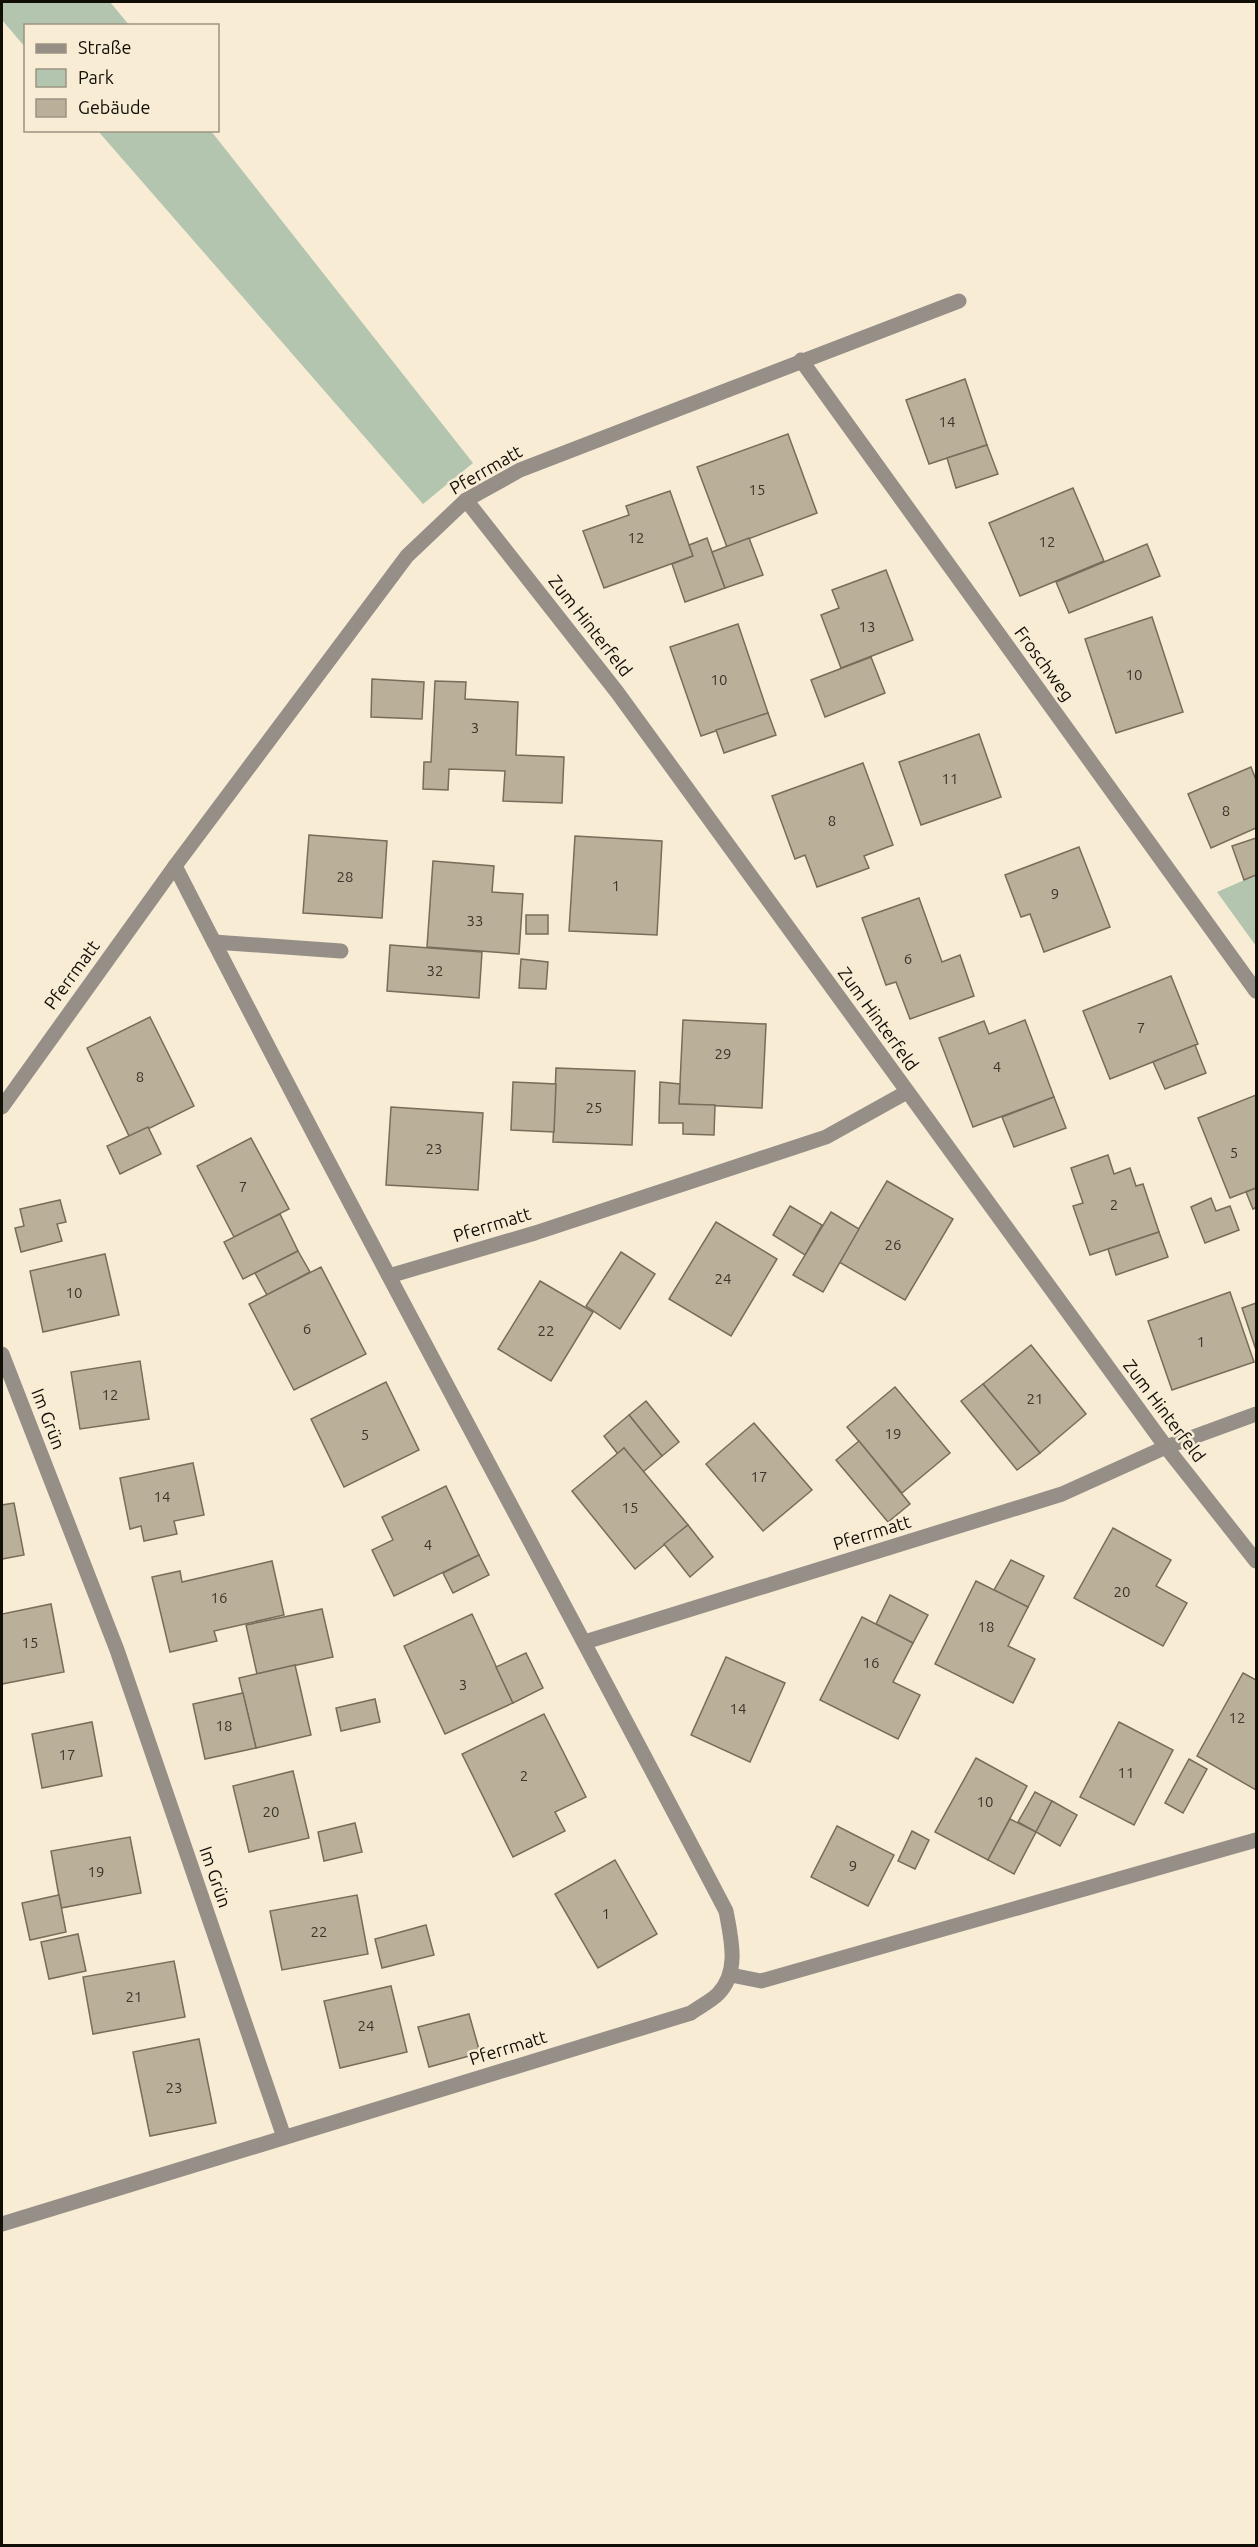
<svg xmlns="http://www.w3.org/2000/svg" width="1258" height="2547" font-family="Ubuntu,sans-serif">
<rect width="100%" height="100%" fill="#f8ecd5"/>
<!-- green -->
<g fill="#b3c4af">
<path d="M2,2H110L129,25L26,26L25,47L2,20Z"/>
<path d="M98,131H211L473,463L423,504Z"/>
<path d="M1256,875V946L1217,892Z"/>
</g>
<!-- building -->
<g fill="#baaf99" stroke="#776d58" stroke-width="1.5">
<path d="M965,379L987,445L929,464L906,400Z"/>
<path d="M788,434L817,513L727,547L697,467Z"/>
<path d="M987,445L998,474L956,488L947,458Z"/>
<path d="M1073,488L1104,561L1020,596L989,523Z"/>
<path d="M670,491L693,556L604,588L583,531L629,515L626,506Z"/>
<path d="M707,538L725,588L685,602L672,564L693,556L689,545Z"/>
<path d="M749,538L763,575L725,588L712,552Z"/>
<path d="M1147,544L1160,576L1069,613L1056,582Z"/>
<path d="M886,570L913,640L841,668L821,615L839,608L832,590Z"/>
<path d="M1152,617L1183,712L1116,733L1085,639Z"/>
<path d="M738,624L768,713L701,736L670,647Z"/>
<path d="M871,657L885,693L825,717L811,680Z"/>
<path d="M372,679L424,682L422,719L371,717Z"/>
<path d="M435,681L466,682L465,699L518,702L516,755L564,757L562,803L503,801L505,771L449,769L448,790L423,789L424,762H431Z"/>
<path d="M768,713L776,735L724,753L716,730Z"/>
<path d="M979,734L1001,797L921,825L899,762Z"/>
<path d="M863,763L893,845L864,856L869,868L817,887L805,855L795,859L772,796Z"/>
<path d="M1251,767L1256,780V828L1211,848L1188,794Z"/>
<path d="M309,835L387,841L382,918L303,913Z"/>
<path d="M575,836L662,841L657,935L569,931Z"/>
<path d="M1256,838V875L1244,880L1232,846Z"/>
<path d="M1079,847L1110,927L1044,952L1030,914L1021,917L1005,875Z"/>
<path d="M433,861L494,866L492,892L523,894L519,954L427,947Z"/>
<path d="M919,898L942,962L960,955L974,996L910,1019L896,982L886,985L862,918Z"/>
<rect x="526" y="915" width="22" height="19"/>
<path d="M390,945L482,952L479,998L387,991Z"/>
<path d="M521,959L548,962L546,989L519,988Z"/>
<path d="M1171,976L1198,1044L1110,1079L1083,1011Z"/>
<path d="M150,1017L194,1106L130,1138L87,1048Z"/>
<path d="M683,1020L766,1024L762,1108L679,1104Z"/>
<path d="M1025,1020L1054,1097L973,1127L939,1038L984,1021L989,1034Z"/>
<path d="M1195,1045L1206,1073L1165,1089L1153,1062Z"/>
<path d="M556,1068L635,1071L632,1145L553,1142Z"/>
<path d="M513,1082L556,1084L554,1132L511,1130Z"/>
<path d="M660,1082L680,1084L679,1104L715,1105L714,1135L683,1134V1123H659Z"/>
<path d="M1256,1095V1188L1230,1198L1198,1118Z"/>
<path d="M1054,1097L1066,1128L1014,1147L1002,1117Z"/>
<path d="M391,1107L483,1113L478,1190L386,1185Z"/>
<path d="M148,1127L161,1154L120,1174L107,1146Z"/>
<path d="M251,1138L289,1209L234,1237L197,1166Z"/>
<path d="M1108,1155L1114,1174L1130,1168L1136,1186L1143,1184L1159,1232L1090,1255L1073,1206L1083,1203L1071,1168Z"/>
<path d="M887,1181L953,1219L905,1300L839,1262Z"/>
<path d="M1256,1188V1207L1253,1209L1246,1192Z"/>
<path d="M1211,1198L1216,1211L1230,1206L1239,1230L1205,1243L1191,1207Z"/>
<path d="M60,1200L66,1222L57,1224L62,1241L21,1252L15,1228L24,1226L20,1209Z"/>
<path d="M790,1206L822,1225L805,1255L773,1235Z"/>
<path d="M831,1212L859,1229L823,1292L793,1275Z"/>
<path d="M280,1214L298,1251L243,1279L224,1242Z"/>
<path d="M716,1222L777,1259L731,1336L669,1299Z"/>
<path d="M1159,1232L1168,1257L1116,1275L1108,1249Z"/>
<path d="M298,1251L310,1272L267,1295L255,1273Z"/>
<path d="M621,1252L655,1274L620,1329L586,1306Z"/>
<path d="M105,1254L119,1315L43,1332L30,1271Z"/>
<path d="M321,1267L366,1354L294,1390L249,1304Z"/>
<path d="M540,1281L593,1312L551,1381L498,1349Z"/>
<path d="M1230,1292L1254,1362L1172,1390L1148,1321Z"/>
<path d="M1256,1303V1350L1242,1308Z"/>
<path d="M1031,1345L1086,1414L1040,1453L983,1384Z"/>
<path d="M140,1361L149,1419L80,1429L71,1372Z"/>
<path d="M386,1382L419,1450L344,1487L311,1419Z"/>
<path d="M983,1384L1040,1453L1017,1470L961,1401Z"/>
<path d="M895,1387L950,1453L902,1493L847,1427Z"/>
<path d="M646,1401L679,1442L662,1456L629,1415Z"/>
<path d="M629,1415L662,1456L643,1472L624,1448L618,1454L604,1436Z"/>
<path d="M754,1423L812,1490L763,1531L706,1464Z"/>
<path d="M859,1441L910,1504L888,1522L836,1460Z"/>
<path d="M624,1448L688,1525L635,1569L572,1491Z"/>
<path d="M193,1463L204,1515L174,1521L177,1534L144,1541L141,1526L130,1529L120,1478Z"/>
<path d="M446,1486L479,1555L394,1596L372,1550L393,1540L382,1517Z"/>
<path d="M14,1503L24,1555L2,1559V1505Z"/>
<path d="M688,1525L713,1557L690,1577L664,1544Z"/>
<path d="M1113,1528L1171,1560L1156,1586L1187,1603L1163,1646L1074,1598Z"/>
<path d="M479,1555L489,1575L453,1593L443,1573Z"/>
<path d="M1011,1560L1044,1576L1028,1607L994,1590Z"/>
<path d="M272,1561L284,1615L214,1631L217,1641L170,1652L152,1577L180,1571L182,1582Z"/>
<path d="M976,1581L1028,1607L1008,1646L1035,1659L1013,1703L935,1664Z"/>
<path d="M890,1595L928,1615L913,1643L876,1624Z"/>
<path d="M51,1604L64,1672L2,1684V1614Z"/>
<path d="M322,1609L333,1657L257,1674L246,1625Z"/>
<path d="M472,1614L513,1703L445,1734L404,1646Z"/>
<path d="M862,1617L913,1643L893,1682L920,1695L898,1739L820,1700Z"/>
<path d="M526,1653L543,1688L513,1703L496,1667Z"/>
<path d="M726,1657L785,1683L750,1762L691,1735Z"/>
<path d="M295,1665L311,1735L256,1748L239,1678Z"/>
<path d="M1243,1673L1256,1680V1790L1197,1756Z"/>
<path d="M243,1693L256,1748L205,1759L193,1704Z"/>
<path d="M375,1699L380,1722L341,1731L336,1708Z"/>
<path d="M544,1714L586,1797L555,1812L565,1831L513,1857L462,1754Z"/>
<path d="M92,1722L102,1776L42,1788L32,1734Z"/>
<path d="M1119,1722L1173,1750L1134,1825L1080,1797Z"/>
<path d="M976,1758L1027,1786L988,1860L935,1832Z"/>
<path d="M1189,1759L1207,1769L1183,1813L1165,1803Z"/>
<path d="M293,1771L309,1838L249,1852L233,1786Z"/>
<path d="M1035,1792L1052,1801L1036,1832L1018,1822Z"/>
<path d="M1052,1801L1077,1815L1060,1846L1036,1832Z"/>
<path d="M1010,1819L1036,1832L1014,1874L988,1860Z"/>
<path d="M355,1823L362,1852L324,1861L318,1832Z"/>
<path d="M837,1826L894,1855L868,1906L811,1877Z"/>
<path d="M912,1831L929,1840L915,1869L898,1861Z"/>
<path d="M130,1837L141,1893L61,1908L51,1851Z"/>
<path d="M615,1860L657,1934L598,1968L555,1894Z"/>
<path d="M59,1895L66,1932L30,1940L22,1903Z"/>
<path d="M357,1895L368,1954L282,1970L270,1911Z"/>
<path d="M426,1925L434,1955L382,1968L375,1939Z"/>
<path d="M78,1934L86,1971L49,1979L41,1942Z"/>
<path d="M174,1961L185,2017L93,2034L83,1977Z"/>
<path d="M391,1986L407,2052L340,2068L324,2001Z"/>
<path d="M469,2014L480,2053L429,2067L418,2027Z"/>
<path d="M199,2039L216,2123L150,2136L133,2052Z"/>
</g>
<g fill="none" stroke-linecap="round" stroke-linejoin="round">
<!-- street -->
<g stroke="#968f87" stroke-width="15">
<path d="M801,360L1256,991"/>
<path d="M466,500L617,692L1166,1447L1256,1561"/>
<path d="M214,942L341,951"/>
<path d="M2,1107L175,866L407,556L466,500L520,470L959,301"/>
<path d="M389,1276L535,1233L826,1137L907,1092"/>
<path d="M2,1354L117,1650L284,2137"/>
<path d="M585,1642L1062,1494L1166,1447L1256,1414"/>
<path d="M731,1975L761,1981L1256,1840"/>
<path d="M2,2224L691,2013C699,2007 711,2001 718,1994C740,1972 731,1938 726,1911C543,1562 354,1217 175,866"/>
</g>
</g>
<g text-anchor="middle" stroke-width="5" stroke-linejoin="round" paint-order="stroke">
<!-- number labels -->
<g font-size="15" fill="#3b362b">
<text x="947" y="427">14</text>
<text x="757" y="495">15</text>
<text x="636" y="543">12</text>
<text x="1047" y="547">12</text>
<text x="867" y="632">13</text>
<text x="1134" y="680">10</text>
<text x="719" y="685">10</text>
<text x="475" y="733">3</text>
<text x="950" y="784">11</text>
<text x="1226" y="816">8</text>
<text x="832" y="826">8</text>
<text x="345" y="882">28</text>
<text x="616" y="891">1</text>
<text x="1055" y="899">9</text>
<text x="475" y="926">33</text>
<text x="908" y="964">6</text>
<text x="435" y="976">32</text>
<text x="1141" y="1033">7</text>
<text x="723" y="1059">29</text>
<text x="997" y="1072">4</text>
<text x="140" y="1082">8</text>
<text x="594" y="1113">25</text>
<text x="434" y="1154">23</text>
<text x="1234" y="1158">5</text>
<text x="243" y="1192">7</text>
<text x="1114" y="1210">2</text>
<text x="893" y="1250">26</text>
<text x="723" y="1284">24</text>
<text x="74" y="1298">10</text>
<text x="307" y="1334">6</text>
<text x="546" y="1336">22</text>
<text x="1201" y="1347">1</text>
<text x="110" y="1400">12</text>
<text x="1035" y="1404">21</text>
<text x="893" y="1439">19</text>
<text x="365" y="1440">5</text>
<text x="759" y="1482">17</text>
<text x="162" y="1502">14</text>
<text x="630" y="1513">15</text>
<text x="428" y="1550">4</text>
<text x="1122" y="1597">20</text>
<text x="219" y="1603">16</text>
<text x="986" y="1632">18</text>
<text x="30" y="1648">15</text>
<text x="871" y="1668">16</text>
<text x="463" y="1690">3</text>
<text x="738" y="1714">14</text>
<text x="1237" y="1723">12</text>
<text x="224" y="1731">18</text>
<text x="67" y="1760">17</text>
<text x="1126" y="1778">11</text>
<text x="524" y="1781">2</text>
<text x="985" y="1807">10</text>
<text x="271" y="1817">20</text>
<text x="853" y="1871">9</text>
<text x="96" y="1877">19</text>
<text x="606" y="1919">1</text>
<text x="319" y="1937">22</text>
<text x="134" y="2002">21</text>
<text x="366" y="2031">24</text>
<text x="174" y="2093">23</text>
</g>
<!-- street labels -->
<g font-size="18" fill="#110e06" stroke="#f8ecd5">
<text transform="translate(486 470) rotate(-30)" y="6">Pferrmatt</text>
<text transform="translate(590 626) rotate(52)" y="6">Zum Hinterfeld</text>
<text transform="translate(1044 664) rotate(54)" y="6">Froschweg</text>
<text transform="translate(72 975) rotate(-54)" y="6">Pferrmatt</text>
<text transform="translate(878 1019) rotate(54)" y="6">Zum Hinterfeld</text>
<text transform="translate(492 1225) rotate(-17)" y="6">Pferrmatt</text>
<text transform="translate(1164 1411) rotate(53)" y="6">Zum Hinterfeld</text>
<text transform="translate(48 1419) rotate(69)" y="6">Im Grün</text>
<text transform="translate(872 1533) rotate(-17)" y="6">Pferrmatt</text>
<text transform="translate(215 1877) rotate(71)" y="6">Im Grün</text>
<text transform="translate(508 2048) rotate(-17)" y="6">Pferrmatt</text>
</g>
</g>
<!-- border -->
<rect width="1258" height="2547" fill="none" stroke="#110e06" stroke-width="6"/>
<!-- legend -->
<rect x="24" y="24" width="195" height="108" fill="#f8ecd5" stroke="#9c9382" stroke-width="1.5"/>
<rect x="36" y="44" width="30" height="9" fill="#968f87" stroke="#9c9382" stroke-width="1.5"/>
<text x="78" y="54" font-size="18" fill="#110e06">Straße</text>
<rect x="36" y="69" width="30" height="18" fill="#b3c4af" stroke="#9c9382" stroke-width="1.5"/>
<text x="78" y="84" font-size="18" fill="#110e06">Park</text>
<rect x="36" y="99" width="30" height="18" fill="#baaf99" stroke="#9c9382" stroke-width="1.5"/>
<text x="78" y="114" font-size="18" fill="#110e06">Gebäude</text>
</svg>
